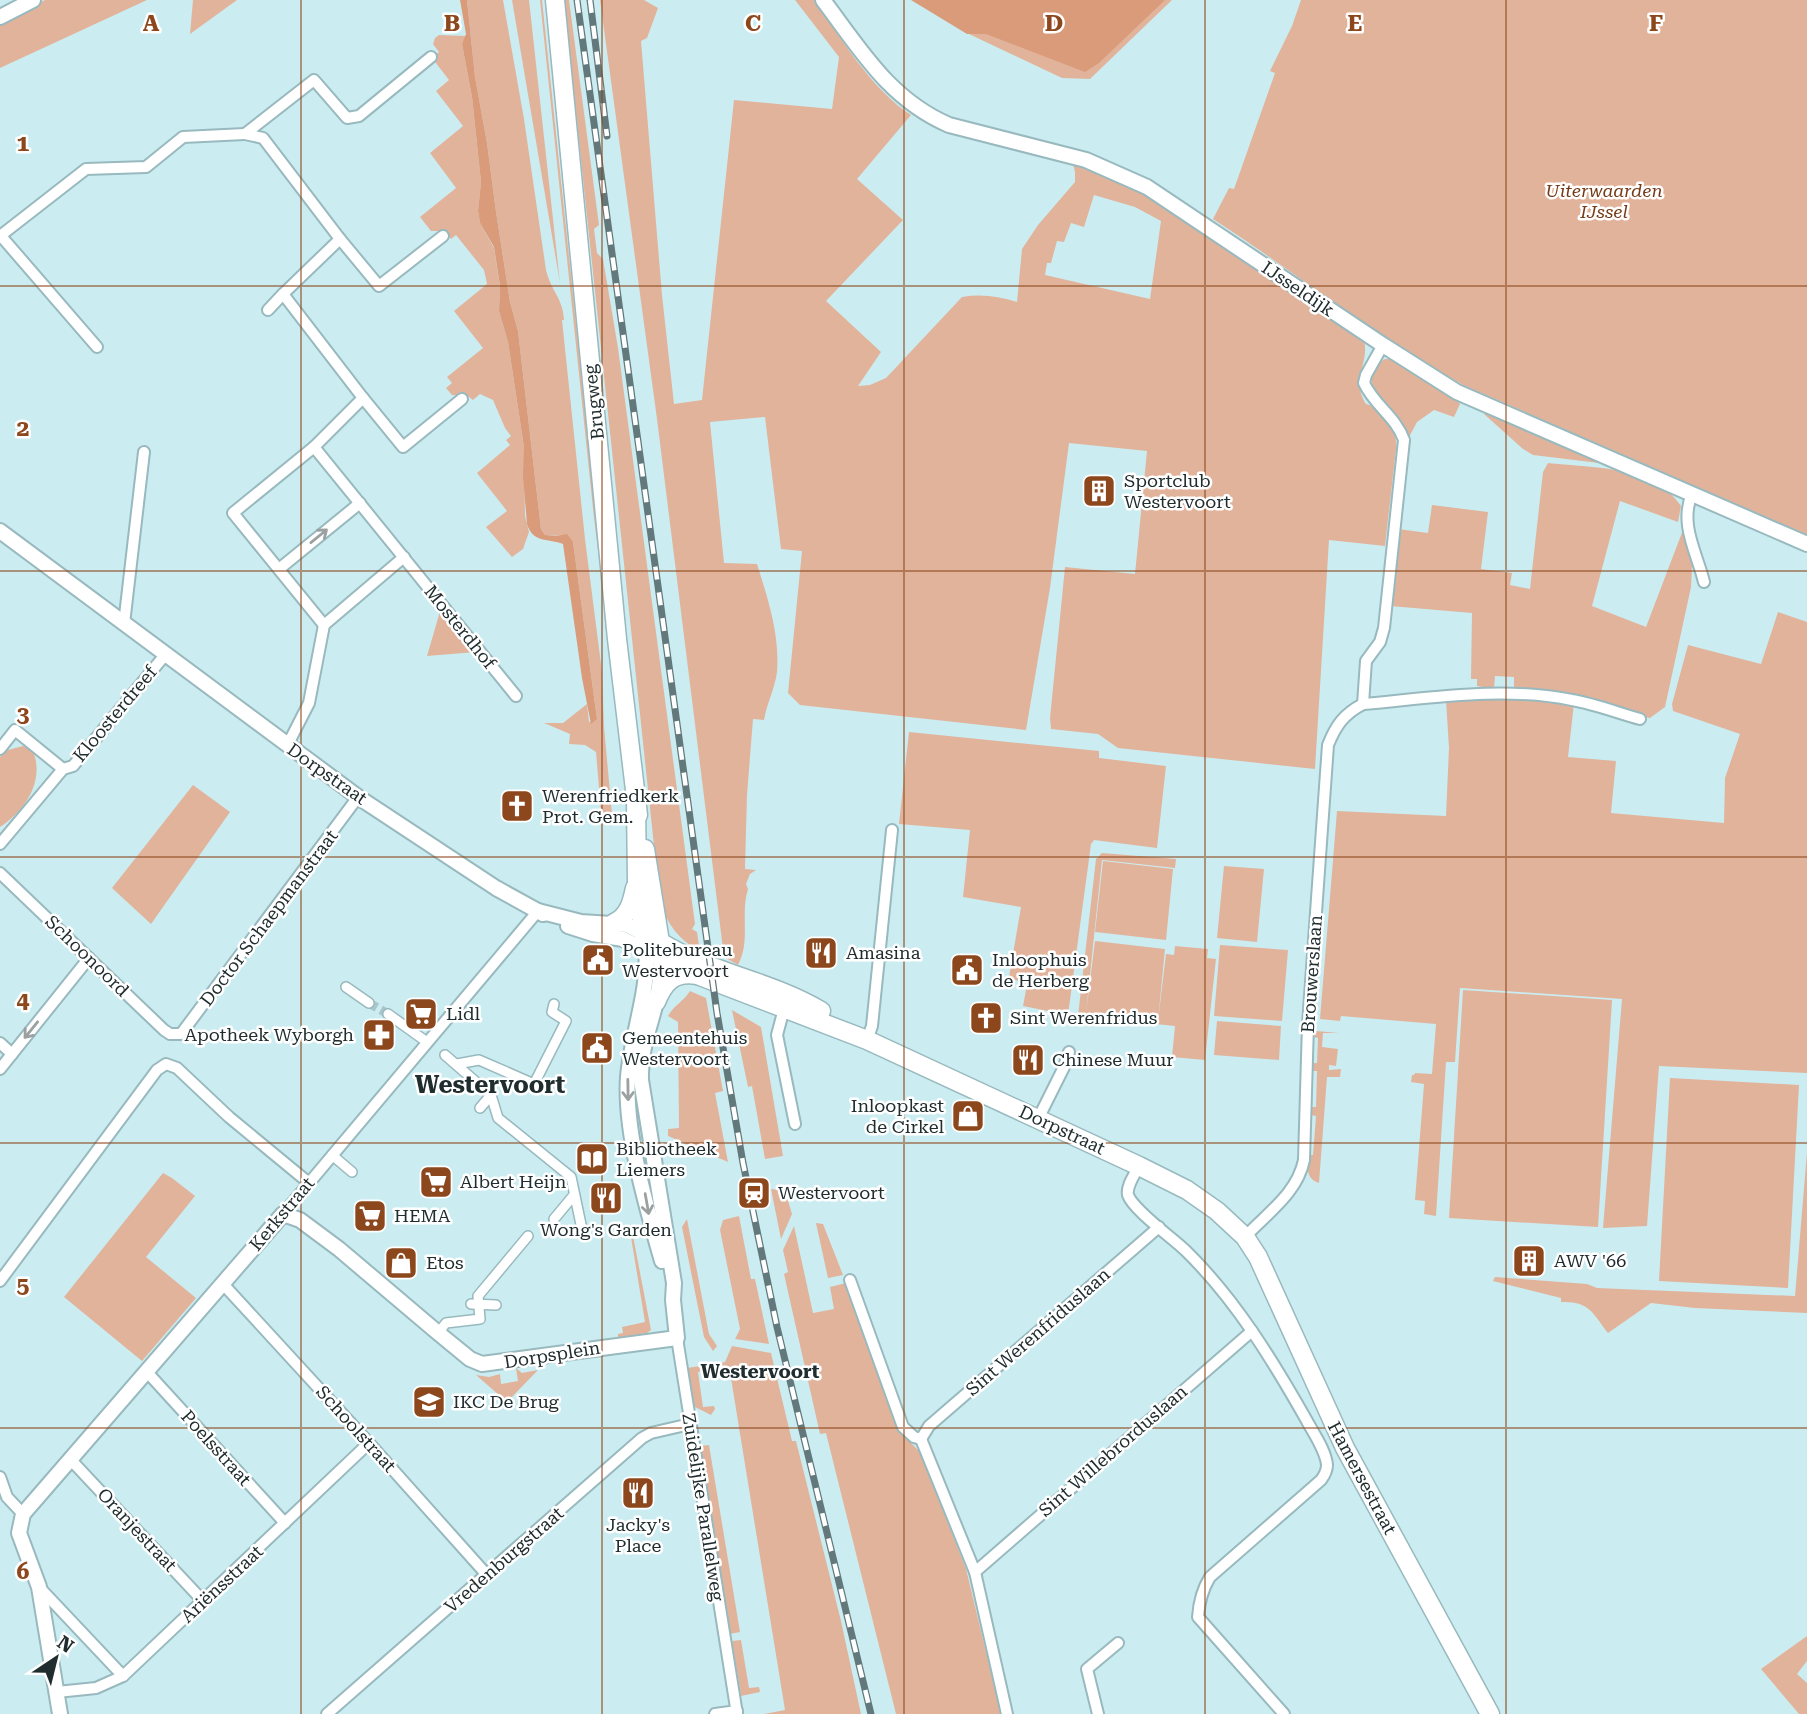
<svg xmlns="http://www.w3.org/2000/svg" width="1807" height="1714" font-family="'Roboto Serif',serif">
<rect width="100%" height="100%" fill="#cbedf2"/>
<!-- green -->
<g fill="#e2b39b" fill-rule="evenodd">
<path d="M45,0H147L0,68V23Z"/>
<path d="M193,0H237L190,34Z"/>
<path d="M467,0H503L524,119L546,270C551,291 563,298 564,320H562L585,539L602,672L604,727L612,814L601,812L596,752L585,745L569,744L570,734L544,723H563L587,704L589,722L597,719L573,542L562,536L545,535L541,529L518,331L510,302L496,212L487,143L475,77Z"/>
<path d="M512,0H529L560,283Z"/>
<path d="M540,0H542L612,665L594,518Z"/>
<path d="M564,0H569L599,225L594,229L597,253L603,259L618,348L695,924L692,929L697,932L700,952C680,940 667,925 660,902Z"/>
<path d="M600,0H644L658,8L647,38L641,41L662,295L674,404L702,400L734,100L832,109L839,57L795,0H814C841,38 872,90 911,115L857,179L903,220L826,301L881,352L858,386L870,385L886,378L962,297C981,294 998,296 1017,302L1022,249L1038,225L1075,182V172L1073,164L1099,173L1163,204L1364,340C1370,363 1350,379 1366,404L1370,405C1385,419 1398,427 1396,449L1385,546L1329,540L1315,769L1118,748L1098,734L1051,729L1050,718L1065,567L1135,574L1147,451L1069,443L1050,588L1026,730L800,705L788,693L802,551L781,549L765,417L710,422L724,563L757,564C768,599 780,635 777,672C775,688 767,703 764,720L753,719L747,795L745,869L756,870L750,874L746,884L748,889C740,914 751,941 738,965L724,957L657,419ZM1094,195L1135,207L1161,221L1150,299L1045,275L1047,263H1051L1057,241L1064,242L1071,223L1084,227Z"/>
<path d="M915,0H1172L1090,79L1062,78L971,35Z"/>
<path d="M1301,0H1807V535L1465,386C1377,338 1298,274 1213,219L1229,188L1234,189L1275,73L1270,71L1292,26Z"/>
<path d="M439,35L466,36L462,44L472,97L481,182L478,211L480,223L494,248L500,287L499,311L508,342L524,447L525,516L529,532L523,549L512,557L486,527L507,511L477,473L510,445L506,440L511,436L505,428L493,400L480,394L473,400L468,396L452,395L446,388L452,383L447,377L483,348L454,311L487,284L484,270L456,235L451,239L444,231H431L420,217L456,188L430,153L463,126L436,91L449,80L432,58L439,52L433,44L435,38Z"/>
<path d="M1385,359H1393L1456,399L1460,404L1454,417L1434,410L1417,422L1409,437C1402,414 1346,381 1385,359Z"/>
<path d="M1487,412L1600,460L1599,463L1533,455L1523,449L1484,414Z"/>
<path d="M1548,463C1591,468 1654,465 1681,506L1678,522L1620,501L1592,606L1646,627L1683,530L1686,532L1692,566L1691,587L1665,707L1650,718L1514,692V677L1495,676L1494,689L1477,686V679H1471L1472,613L1390,606L1398,529L1428,533L1432,505L1488,512L1481,569L1512,573L1510,585L1530,589L1543,472Z"/>
<path d="M441,608L476,652L427,656Z"/>
<path d="M1778,612L1807,622V1073L1659,1066L1647,1226L1603,1228L1622,999L1460,988L1455,1062H1446L1436,1216L1424,1214L1425,1201L1415,1200L1424,1084L1411,1082L1412,1075H1414L1415,1073L1432,1074L1436,1024L1341,1016L1340,1021L1320,1019L1337,811L1446,816L1449,748L1446,700L1513,697L1574,703L1568,757L1616,761L1611,813L1724,823L1725,778L1740,734L1673,711L1672,704L1688,645L1761,664Z"/>
<path d="M909,732L1099,751V758L1166,766L1157,848L1094,840L1091,844L1068,1015L1023,1006L1027,985L1009,977L1021,907L963,897L970,830L899,824Z"/>
<path d="M23,746L33,751C45,781 25,811 0,827V757L8,750Z"/>
<path d="M193,785L230,812L151,924L112,888Z"/>
<path d="M1102,853L1176,859L1175,868L1102,860L1086,1013L1095,941L1165,949L1158,1021L1166,954L1174,955L1175,946L1208,949L1207,958L1216,959L1205,1060L1172,1057L1175,1026L1078,1016L1096,859Z"/>
<path d="M1103,861L1173,869L1166,940L1095,932Z"/>
<path d="M1224,866L1264,869L1257,942L1217,938Z"/>
<path d="M1220,945L1288,950L1282,1021L1214,1016Z"/>
<path d="M1463,990L1612,1000L1598,1227L1449,1218Z"/>
<path d="M690,991L706,998L723,1091L715,1093L728,1162L668,1136V1129L679,1128L678,1022L668,1016C673,1006 683,1002 690,991Z"/>
<path d="M732,1010L761,1027L783,1156L765,1159L752,1086L748,1087Z"/>
<path d="M1217,1021L1281,1026L1279,1060L1214,1055Z"/>
<path d="M1316,1031L1339,1033H1323L1322,1047L1338,1049L1336,1066L1329,1065V1070L1341,1069L1340,1077H1327L1319,1183C1305,1178 1308,1168 1309,1155H1313L1316,1116L1311,1115V1107H1316L1317,1071H1312L1313,1063H1317L1318,1038L1313,1037Z"/>
<path d="M1670,1078L1799,1085L1788,1288L1659,1281Z"/>
<path d="M1807,1152V1313L1695,1308L1651,1303L1608,1333C1592,1312 1589,1301 1561,1302V1298L1493,1281L1495,1277L1587,1284L1597,1288L1795,1296Z"/>
<path d="M163,1173L172,1178L195,1196L146,1257L196,1298L142,1361L64,1297Z"/>
<path d="M771,1189L785,1191L792,1214L781,1239Z"/>
<path d="M739,1216L751,1279H755L769,1344L735,1339L740,1329L720,1230L723,1220Z"/>
<path d="M687,1219L709,1334L717,1346L713,1351L704,1337L682,1227Z"/>
<path d="M816,1223L823,1224L843,1275L828,1278Z"/>
<path d="M794,1226L813,1313L834,1309L830,1287L846,1283L902,1434L920,1452L966,1569L1001,1714H896L826,1433L820,1434L784,1274L788,1272L783,1250Z"/>
<path d="M633,1236L651,1330L647,1333L618,1338V1334L623,1333L622,1327L645,1322L631,1237Z"/>
<path d="M732,1346L771,1353L792,1441H796L841,1621L861,1714H764L785,1710L729,1366L720,1367L719,1363L725,1362Z"/>
<path d="M707,1365L708,1370L698,1372L703,1407L714,1406L715,1409L711,1415L693,1406L687,1368Z"/>
<path d="M516,1368L522,1373L538,1370L507,1402L476,1375L489,1377L500,1374L501,1384L518,1381Z"/>
<path d="M709,1445L740,1632L730,1634L699,1446Z"/>
<path d="M1807,1636V1661L1797,1674L1807,1683V1714H1799L1761,1669Z"/>
<path d="M741,1640L749,1688L759,1687L760,1692L741,1696L732,1641Z"/>
</g>
<!-- water -->
<g fill="#d99b7a">
<path d="M460,0H467L475,77L487,143L496,212L510,302L518,331L541,529L545,535L557,536L567,534L573,542L597,719L591,724L582,678L563,544C549,538 533,544 527,524L523,476L524,447L508,342L499,311L500,286L494,247L480,223L478,211L481,182L472,97L462,44L466,34Z"/>
<path d="M911,0H1165L1099,63L1085,72L986,34H967Z"/>
</g>
<g fill="none" stroke-linecap="round" stroke-linejoin="round">
<!-- pedestrian-tunnel -->
<path stroke="#a9c7cb" stroke-width="9" stroke-dasharray="9 4.5" stroke-linecap="butt" d="M369,1003L388,1014"/>
<defs>
<g id="pedestrian">
<path d="M346,987L369,1003"/>
<path d="M388,1014L427,1042"/>
<path d="M445,1055L491,1095L498,1118L571,1177L583,1234"/>
<path d="M457,1064L479,1060L534,1084L566,1021L552,1012L554,1004"/>
<path d="M480,1108L491,1095"/>
<path d="M332,1155L352,1172"/>
<path d="M554,1219L574,1195"/>
<path d="M471,1304L496,1305"/>
<path d="M438,1333L446,1323L480,1319L478,1296L528,1236"/>
</g>
<g id="minor">
<path d="M431,57L359,116L347,118L314,80L245,134L263,138L340,239L283,294L363,398L314,447L516,696"/>
<path d="M0,236L86,169L146,167L183,137L245,134"/>
<path d="M1,236L97,347"/>
<path d="M340,239L379,286L443,236"/>
<path d="M268,310L283,294"/>
<path d="M363,398L403,447L462,399"/>
<path d="M314,447L233,513L324,625"/>
<path d="M1692,494C1679,524 1697,553 1704,582"/>
<path d="M279,569L360,503"/>
<path d="M124,624L144,452"/>
<path d="M1363,704C1431,698 1504,686 1572,700C1595,704 1618,713 1640,719"/>
<path d="M287,746L309,703L324,625L404,557"/>
<path d="M0,749L15,730L63,769"/>
<path d="M0,844L63,769L73,766L165,655"/>
<path d="M0,873L164,1030L170,1034H181L358,797"/>
<path d="M785,1005L777,1035L795,1124"/>
<path d="M867,1040L872,1026L892,830"/>
<path d="M0,1043L12,1054"/>
<path d="M0,1069L89,958"/>
<path d="M1038,1119L1064,1067L1069,1052"/>
<path d="M1139,1166C1135,1174 1126,1186 1128,1195C1133,1210 1174,1239 1186,1251C1236,1300 1273,1361 1307,1421C1314,1434 1326,1451 1327,1465C1327,1470 1324,1476 1321,1480L1210,1577C1202,1590 1199,1602 1198,1617L1284,1714"/>
<path d="M283,1214L538,911"/>
<path d="M1245,1237C1267,1213 1297,1194 1304,1160L1308,1024L1328,745C1336,725 1344,714 1363,704L1366,661L1380,642L1384,628L1404,440C1396,417 1374,405 1364,383L1366,375L1383,345"/>
<path d="M850,1280L903,1427L914,1437L921,1439"/>
<path d="M0,1281L157,1070L166,1064L177,1068L229,1117L309,1183"/>
<path d="M223,1284L369,1443L487,1575"/>
<path d="M677,1338L737,1714"/>
<path d="M147,1372L285,1523"/>
<path d="M921,1439L929,1426L1159,1227"/>
<path d="M921,1439L975,1572L1007,1714"/>
<path d="M71,1460L203,1601"/>
<path d="M0,1477L7,1497L23,1514"/>
<path d="M975,1572L1252,1331"/>
<path d="M39,1587L123,1676"/>
<path d="M57,1692L96,1688L123,1676L369,1443"/>
<path d="M327,1714L642,1438L651,1433L690,1424"/>
<path d="M715,1714L737,1711"/>
<path d="M1098,1714L1087,1669L1118,1643"/>
</g>
<g id="tertiary">
<path d="M823,0C861,50 889,99 949,125L1086,160L1147,187L1383,345L1457,392L1807,544"/>
<path d="M0,17L33,0"/>
<path d="M0,531L358,797L496,888L543,914"/>
<path d="M568,926L593,934L623,939L646,950C650,989 631,1036 628,1077C624,1131 647,1209 662,1261"/>
<path d="M60,1714L39,1587L19,1533L23,1514L283,1214L300,1220L339,1249L437,1332L470,1359L482,1364L677,1338L673,1300L674,1283L641,1080C640,1049 650,1028 657,998C661,980 661,960 660,942L627,925L581,922L538,911"/>
</g>
<g id="primary">
<path d="M555,0L617,639L638,815"/>
<path d="M636,804L637,882L646,950L700,976L867,1040L1139,1166L1187,1190L1217,1211L1245,1237L1258,1257L1345,1448L1490,1714"/>
<path d="M645,849L660,942C710,973 771,981 821,1011"/>
<path d="M614,923C628,917 632,903 635,888"/>
<path d="M656,1002C664,982 674,971 697,975"/>
</g>
</defs>
<!-- pedestrian casing -->
<use href="#pedestrian" stroke="#98b9be" stroke-width="12"/>
<!-- minor casing -->
<use href="#minor" stroke="#98b9be" stroke-width="14"/>
<!-- tertiary casing -->
<use href="#tertiary" stroke="#98b9be" stroke-width="18"/>
<!-- primary casing -->
<use href="#primary" stroke="#98b9be" stroke-width="21"/>
<!-- pedestrian -->
<use href="#pedestrian" stroke="#fff" stroke-width="9"/>
<!-- minor -->
<use href="#minor" stroke="#fff" stroke-width="10"/>
<!-- tertiary -->
<use href="#tertiary" stroke="#fff" stroke-width="14"/>
<!-- primary -->
<use href="#primary" stroke="#fff" stroke-width="18"/>
<defs>
<g id="rail">
<path d="M577,0L717,1013L743,1163L777,1327L871,1714"/>
<path d="M590,0L607,136"/>
</g>
</defs>
<!-- rail casing -->
<use href="#rail" stroke="#63787b" stroke-width="7"/>
<!-- rail -->
<use href="#rail" stroke="#fff" stroke-width="4.5" stroke-dasharray="13" stroke-linecap="butt"/>
</g>
<!-- one-way arrows -->
<defs><path id="oneway-shaft" d="M-6 0H5M1.5-3L5.5 0L1.5 3" fill="none" stroke-width="1.6" stroke-linecap="round" stroke-linejoin="round" transform="scale(1.75)"/></defs>
<g stroke="#9ba0a1">
<use href="#oneway-shaft" transform="translate(319 536) rotate(-39)"/>
<use href="#oneway-shaft" transform="translate(31 1030) rotate(129)"/>
<use href="#oneway-shaft" transform="translate(628 1090) rotate(89)"/>
<use href="#oneway-shaft" transform="translate(647 1204) rotate(80)"/>
</g>
<!-- grid -->
<path fill="none" stroke="#8c471c" stroke-width="2" stroke-opacity="0.55" d="M301,0V1714M602,0V1714M904,0V1714M1205,0V1714M1506,0V1714M0,286H1807M0,571H1807M0,857H1807M0,1143H1807M0,1428H1807"/>
<!-- icons -->
<defs>
<symbol id="building-square" viewBox="-11 -11 22 22"><rect x="-9" y="-9" width="18" height="18" rx="4" fill="#8c471c" stroke="#fff"/><path d="M-4-6H4V6H1V3H-1V6H-4ZM-2.5-4.3h1.7v1.8h-1.7ZM.8-4.3h1.7v1.8H.8ZM-2.5-1h1.7V.8h-1.7ZM.8-1h1.7V.8H.8Z" fill="#fff"/></symbol>
<symbol id="church-square" viewBox="-11 -11 22 22"><rect x="-9" y="-9" width="18" height="18" rx="4" fill="#8c471c" stroke="#fff"/><path d="M-1.2-6h2.4v3.5h3.3v2.4h-3.3V6h-2.4V-.1h-3.3v-2.4h3.3Z" fill="#fff"/></symbol>
<symbol id="restaurant-square" viewBox="-11 -11 22 22"><rect x="-9" y="-9" width="18" height="18" rx="4" fill="#8c471c" stroke="#fff"/><path d="M-5-6h1v4h1v-4h1v4h1v-4h1v5L-1.5 .5V6h-2V.5L-5-1ZM5-6V6H3V1.5H1.5Q1.5-4 5-6Z" fill="#fff"/></symbol>
<symbol id="civic-square" viewBox="-11 -11 22 22"><rect x="-9" y="-9" width="18" height="18" rx="4" fill="#8c471c" stroke="#fff"/><path d="M-.6-6.5H3V-4.5H.6V-3L4-1V1h2V6H-6V1h2V-1L-.6-3ZM-1.2 2.5V6h2.4V2.5Z" fill="#fff"/></symbol>
<symbol id="supermarket-square" viewBox="-11 -11 22 22"><rect x="-9" y="-9" width="18" height="18" rx="4" fill="#8c471c" stroke="#fff"/><path d="M-6-5.5h2.5l.6 2H6L4.5 2H-2.5L-4.4-4H-6ZM-1.5 3.2a1.3 1.3 0 1 0 .1 0ZM3 3.2a1.3 1.3 0 1 0 .1 0Z" fill="#fff"/></symbol>
<symbol id="pharmacy-square" viewBox="-11 -11 22 22"><rect x="-9" y="-9" width="18" height="18" rx="4" fill="#8c471c" stroke="#fff"/><path d="M-2-6h4v4h4v4h-4v4h-4v-4h-4v-4h4Z" fill="#fff"/></symbol>
<symbol id="shop-square" viewBox="-11 -11 22 22"><rect x="-9" y="-9" width="18" height="18" rx="4" fill="#8c471c" stroke="#fff"/><path d="M-5-2.5h2.3a2.7 3.5 0 0 1 5.4 0H5L5.5 6h-11ZM-1.5-2.5h3a1.5 2.3 0 0 0-3 0Z" fill="#fff"/></symbol>
<symbol id="library-square" viewBox="-11 -11 22 22"><rect x="-9" y="-9" width="18" height="18" rx="4" fill="#8c471c" stroke="#fff"/><path d="M-6-4Q-3-5.5-.7-3.5V5Q-3 3-6 4ZM6-4Q3-5.5 .7-3.5V5Q3 3 6 4Z" fill="#fff"/></symbol>
<symbol id="station-square" viewBox="-11 -11 22 22"><rect x="-9" y="-9" width="18" height="18" rx="4" fill="#8c471c" stroke="#fff"/><path d="M-3-6H3Q5-6 5-4V2Q5 4 3 4L4.5 6H3L1.5 4h-3L-3 6H-4.5L-3 4Q-5 4-5 2V-4Q-5-6-3-6ZM-3.5-4v3h7v-3ZM-3.5 1v1.5H-2V1ZM2 1v1.5H3.5V1Z" fill="#fff"/></symbol>
<symbol id="school-square" viewBox="-11 -11 22 22"><rect x="-9" y="-9" width="18" height="18" rx="4" fill="#8c471c" stroke="#fff"/><path d="M0-5L7-2L0 1L-7-2ZM-4 1L0 2.5L4 1V4Q0 6-4 4Z" fill="#fff"/></symbol>
</defs>
<g fill-rule="evenodd">
<use href="#building-square" x="1080" y="472" width="38" height="38"/>
<use href="#church-square" x="498" y="787" width="38" height="38"/>
<use href="#restaurant-square" x="802" y="934" width="38" height="38"/>
<use href="#civic-square" x="579" y="941" width="38" height="38"/>
<use href="#civic-square" x="948" y="951" width="38" height="38"/>
<use href="#supermarket-square" x="402" y="995" width="38" height="38"/>
<use href="#church-square" x="967" y="999" width="38" height="38"/>
<use href="#pharmacy-square" x="360" y="1016" width="38" height="38"/>
<use href="#civic-square" x="578" y="1029" width="38" height="38"/>
<use href="#restaurant-square" x="1009" y="1041" width="38" height="38"/>
<use href="#shop-square" x="949" y="1097" width="38" height="38"/>
<use href="#library-square" x="573" y="1140" width="38" height="38"/>
<use href="#supermarket-square" x="417" y="1163" width="38" height="38"/>
<use href="#station-square" x="735" y="1174" width="38" height="38"/>
<use href="#restaurant-square" x="587" y="1179" width="38" height="38"/>
<use href="#supermarket-square" x="351" y="1197" width="38" height="38"/>
<use href="#building-square" x="1510" y="1242" width="38" height="38"/>
<use href="#shop-square" x="382" y="1244" width="38" height="38"/>
<use href="#school-square" x="410" y="1383" width="38" height="38"/>
<use href="#restaurant-square" x="619" y="1474" width="38" height="38"/>
</g>
<g text-anchor="middle" stroke-width="5" stroke-linejoin="round" paint-order="stroke">
<!-- park labels -->
<g font-size="18" font-style="italic" fill="#753b18" stroke="#fff">
<text x="1604" y="197">Uiterwaarden<tspan x="1604" dy="21">IJssel</tspan></text>
</g>
<!-- street labels -->
<g font-size="18" fill="#202d2f" stroke="#fff">
<text transform="translate(1298 289) rotate(34)" y="6">IJsseldijk</text>
<text transform="translate(594 402) rotate(-96)" y="6">Brugweg</text>
<text transform="translate(460 627) rotate(51)" y="6">Mosterdhof</text>
<text transform="translate(115 714) rotate(-50)" y="6">Kloosterdreef</text>
<text transform="translate(327 774) rotate(35)" y="6">Dorpstraat</text>
<text transform="translate(269 918) rotate(-53)" y="6">Doctor Schaepmanstraat</text>
<text transform="translate(87 956) rotate(44)" y="6">Schoonoord</text>
<text transform="translate(1312 974) rotate(-86)" y="6">Brouwerslaan</text>
<text transform="translate(1062 1130) rotate(25)" y="6">Dorpstraat</text>
<text transform="translate(282 1214) rotate(-50)" y="6">Kerkstraat</text>
<text transform="translate(1038 1332) rotate(-41)" y="6">Sint Werenfriduslaan</text>
<text transform="translate(552 1355) rotate(-9)" y="6">Dorpsplein</text>
<text transform="translate(356 1429) rotate(48)" y="6">Schoolstraat</text>
<text transform="translate(216 1448) rotate(48)" y="6">Poelsstraat</text>
<text transform="translate(1113 1451) rotate(-41)" y="6">Sint Willebrorduslaan</text>
<text transform="translate(1362 1478) rotate(62)" y="6">Hamersestraat</text>
<text transform="translate(703 1507) rotate(81)" y="6">Zuidelijke Parallelweg</text>
<text transform="translate(137 1530) rotate(47)" y="6">Oranjestraat</text>
<text transform="translate(504 1560) rotate(-41)" y="6">Vredenburgstraat</text>
<text transform="translate(222 1584) rotate(-43)" y="6">Ariënsstraat</text>
</g>
<!-- poi labels -->
<g font-size="18" fill="#202d2f" stroke="#fff" text-anchor="start">
<text x="1124" y="487">Sportclub<tspan x="1124" dy="21">Westervoort</tspan></text>
<text x="542" y="802">Werenfriedkerk<tspan x="542" dy="21">Prot. Gem.</tspan></text>
<text x="622" y="956">Politebureau<tspan x="622" dy="21">Westervoort</tspan></text>
<text x="846" y="959">Amasina</text>
<text x="992" y="966">Inloophuis<tspan x="992" dy="21">de Herberg</tspan></text>
<text x="446" y="1020">Lidl</text>
<text x="1010" y="1024">Sint Werenfridus</text>
<text x="354" y="1041" text-anchor="end">Apotheek Wyborgh</text>
<text x="622" y="1044">Gemeentehuis<tspan x="622" dy="21">Westervoort</tspan></text>
<text x="1052" y="1066">Chinese Muur</text>
<text x="944" y="1112" text-anchor="end">Inloopkast<tspan x="944" dy="21">de Cirkel</tspan></text>
<text x="616" y="1155">Bibliotheek<tspan x="616" dy="21">Liemers</tspan></text>
<text x="460" y="1188">Albert Heijn</text>
<text x="778" y="1199">Westervoort</text>
<text x="394" y="1222">HEMA</text>
<text x="606" y="1236" text-anchor="middle">Wong's Garden</text>
<text x="1554" y="1267">AWV '66</text>
<text x="426" y="1269">Etos</text>
<text x="453" y="1408">IKC De Brug</text>
<text x="638" y="1531" text-anchor="middle">Jacky's<tspan x="638" dy="21">Place</tspan></text>
</g>
<!-- neighbourhood labels -->
<g font-size="19" font-weight="bold" fill="#202d2f" stroke="#fff">
<text x="760" y="1378">Westervoort</text>
</g>
<!-- district labels -->
<g font-size="24" font-weight="bold" fill="#202d2f" stroke="#fff">
<text x="490" y="1093">Westervoort</text>
</g>
</g>
<g font-size="23" text-anchor="middle" font-weight="bold" fill="#8c471c" stroke="#fff" stroke-width="5" stroke-linejoin="round" paint-order="stroke">
<text x="151" y="31">A</text>
<text x="452" y="31">B</text>
<text x="753" y="31">C</text>
<text x="1054" y="31">D</text>
<text x="1355" y="31">E</text>
<text x="1656" y="31">F</text>
<text x="23" y="151">1</text>
<text x="23" y="436">2</text>
<text x="23" y="722">3</text>
<text x="23" y="1008">4</text>
<text x="23" y="1293">5</text>
<text x="23" y="1579">6</text>
</g>
<!-- north arrow -->
<g transform="translate(56 1658) rotate(35)" stroke="#ffffff" stroke-width="5" paint-order="stroke">
<path d="M0-5L12 26L0 18L-12 26Z" fill="#202d2f"/>
<text y="-10" font-size="19" font-weight="bold" text-anchor="middle" fill="#202d2f">N</text>
</g>
</svg>
